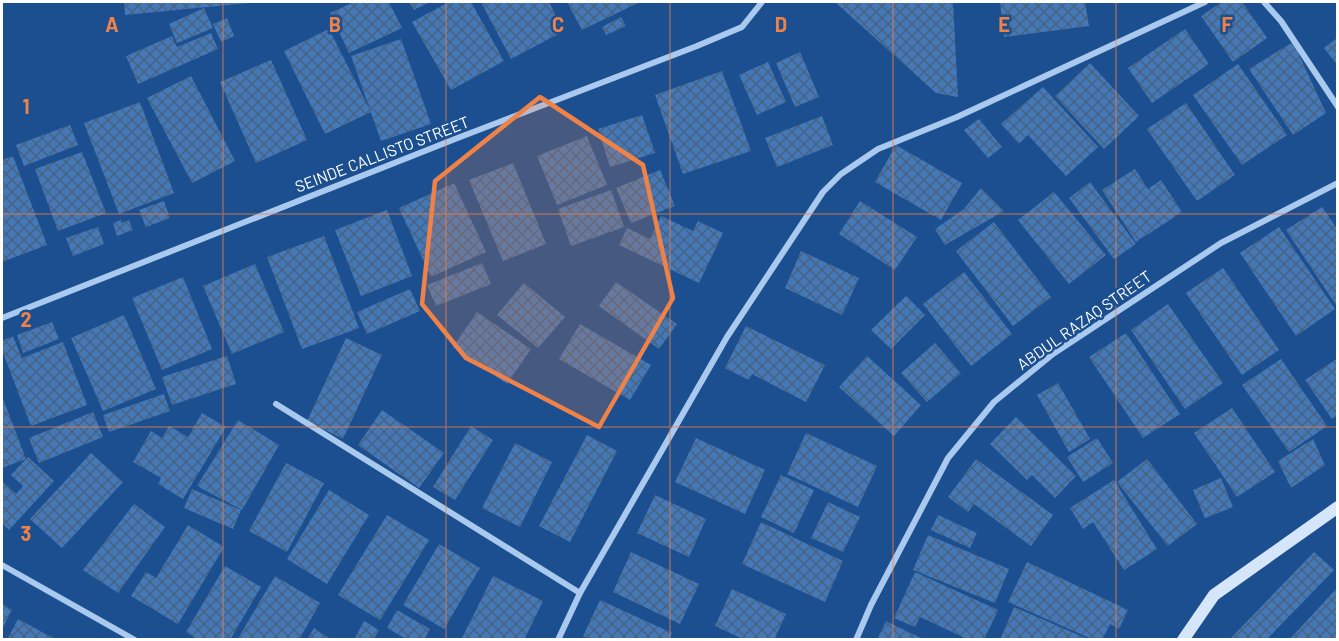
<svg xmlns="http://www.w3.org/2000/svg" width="1339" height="641" font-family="Barlow,sans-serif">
<defs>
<pattern id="building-cross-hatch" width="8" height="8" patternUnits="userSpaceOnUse" patternTransform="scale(1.5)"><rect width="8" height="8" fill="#4478b7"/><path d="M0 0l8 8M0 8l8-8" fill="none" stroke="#486282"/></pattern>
</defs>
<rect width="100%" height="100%" fill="#1b4f8f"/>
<!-- building -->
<g fill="url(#building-cross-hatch)">
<path d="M124,2H249V3L125,15Z"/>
<path d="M354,2H389L402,28L349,53L330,13Z"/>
<path d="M409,2H430L414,10Z"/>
<path d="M449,2H471L504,61L451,90L412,22Z"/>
<path d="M486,2H549L564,31L511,59L482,4Z"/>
<path d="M567,2H640L582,30Z"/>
<path d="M835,2H953L958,97L936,93Z"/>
<path d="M1000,2H1085L1089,26L1004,37Z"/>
<path d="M1222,2H1242L1267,38L1233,62L1201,16Z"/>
<path d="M204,8L213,28L177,43L169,24Z"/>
<path d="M621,17L626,26L606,35L602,27Z"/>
<path d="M227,18L234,36L221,42L213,24Z"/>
<path d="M329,29L371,112L325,134L284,51Z"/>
<path d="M1185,29L1209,64L1152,103L1128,68Z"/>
<path d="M211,33L218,49L138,84L126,56L172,36L177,47Z"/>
<path d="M1338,37V66L1324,48Z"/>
<path d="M401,39L431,124L381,141L351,56Z"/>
<path d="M1293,42L1326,113L1293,135L1249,69Z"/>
<path d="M800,52L819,97L795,107L776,63Z"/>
<path d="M271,60L307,140L256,163L220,82Z"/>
<path d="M768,62L786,102L757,115L739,75Z"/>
<path d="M1090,63L1139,116L1104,149L1055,96Z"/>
<path d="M1238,64L1287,135L1242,165L1193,95Z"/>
<path d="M722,71L751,151L683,174L655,95Z"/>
<path d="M191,76L235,161L192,183L147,98Z"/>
<path d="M1043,87L1098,147L1066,176L1028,135L1019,144L1001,124Z"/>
<path d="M140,102L174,193L119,214L84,123Z"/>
<path d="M1186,103L1235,175L1197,201L1147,129Z"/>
<path d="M642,115L655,153L610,167L598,129Z"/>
<path d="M822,116L833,145L777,167L765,138Z"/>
<path d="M979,119L1002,147L988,158L964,130Z"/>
<path d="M70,125L78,145L24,166L16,145Z"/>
<path d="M587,136L607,185L557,205L537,156Z"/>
<path d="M896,145L962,183L941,220L875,182Z"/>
<path d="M82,152L106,213L58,231L35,169Z"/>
<path d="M13,156L47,245L2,262V160Z"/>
<path d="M513,163L546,244L503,261L469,180Z"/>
<path d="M1135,169L1148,189L1161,180L1182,212L1136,242L1102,190Z"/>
<path d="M660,170L675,206L631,223L616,188Z"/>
<path d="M1090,182L1136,244L1114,259L1069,198Z"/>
<path d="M454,183L486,252L431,277L399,208Z"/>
<path d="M981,188L1004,211L945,245L935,229L964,209Z"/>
<path d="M611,190L624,227L571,246L558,209Z"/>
<path d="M1054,192L1106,255L1069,284L1018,220Z"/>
<path d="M164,201L170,218L146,227L139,210Z"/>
<path d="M860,201L917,237L895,270L839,234Z"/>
<path d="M1322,207L1338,230V308L1286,230Z"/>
<path d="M387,210L412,276L361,296L335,230Z"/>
<path d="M661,216L693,231L698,221L723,233L699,283L619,245L627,228L650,239Z"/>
<path d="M121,220V223L129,220L133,230L117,236L113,223Z"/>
<path d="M994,222L1051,297L1013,326L956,251Z"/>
<path d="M98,227L104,244L73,256L66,238Z"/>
<path d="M1279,227L1335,309L1296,336L1240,253Z"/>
<path d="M324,236L359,328L302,349L267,257Z"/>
<path d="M801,251L859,278L842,315L785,288Z"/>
<path d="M482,263L491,284L436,306L427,285Z"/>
<path d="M255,264L284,332L232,354L203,286Z"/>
<path d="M1223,268L1279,350L1242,375L1186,293Z"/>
<path d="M964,272L1012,334L971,366L923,304Z"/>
<path d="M183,277L212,349L162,370L132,298Z"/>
<path d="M616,282L677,324L659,349L599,306Z"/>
<path d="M524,283L565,317L538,348L497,315Z"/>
<path d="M410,289L420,311L367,334L357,312Z"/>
<path d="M906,296L925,315L891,349L871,330Z"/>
<path d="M1168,304L1223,383L1185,409L1131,330Z"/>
<path d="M477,312L531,349L507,384L453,347Z"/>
<path d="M124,315L156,389L103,411L71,338Z"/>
<path d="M52,322L59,339L23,353L17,335Z"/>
<path d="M580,324L651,365L630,400L559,359Z"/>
<path d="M746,326L825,365L806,402L752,374L749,380L725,368Z"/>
<path d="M1126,333L1180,414L1143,438L1089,357Z"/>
<path d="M13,336L22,358L63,342L87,405L31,426L2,350V341Z"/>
<path d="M346,338L382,355L343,439L307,421Z"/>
<path d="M935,343L961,373L927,402L901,373Z"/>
<path d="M227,356L236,384L172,405L162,377Z"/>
<path d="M867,356L921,405L894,436L839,387Z"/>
<path d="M1338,358V415L1332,419L1305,380Z"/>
<path d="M1281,359L1327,426L1289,452L1242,385Z"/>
<path d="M1058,383L1090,439L1069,452L1037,395Z"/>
<path d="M164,394L170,411L109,432L103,415Z"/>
<path d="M2,396L26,459L2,468Z"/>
<path d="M1232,408L1275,472L1237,497L1194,433Z"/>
<path d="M382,410L444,453L419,488L358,445Z"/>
<path d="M93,412L103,437L39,463L29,438Z"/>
<path d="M202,413L226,427L183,499L158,484L161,478L133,462L151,431L162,438L169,426L188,437Z"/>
<path d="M1016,417L1076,476L1055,498L1032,475L1027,480L990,444Z"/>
<path d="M238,420L279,445L242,510L197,486Z"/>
<path d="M471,426L493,440L455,500L433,487Z"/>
<path d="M806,433L877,466L858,507L787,474Z"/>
<path d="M587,435L617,451L570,542L539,526Z"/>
<path d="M696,438L765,470L745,514L675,482Z"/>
<path d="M1097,438L1113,463L1083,482L1067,457Z"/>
<path d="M1313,439L1325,465L1291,488L1278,461Z"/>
<path d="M515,443L552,462L520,527L482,508Z"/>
<path d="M91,453L123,482L62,548L30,519Z"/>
<path d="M28,457L54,481L9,530L2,523V481L16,494L23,486L11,475Z"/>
<path d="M976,459L1053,515L1031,546L974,504L968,512L948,497Z"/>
<path d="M1147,459L1197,524L1168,546L1117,482Z"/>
<path d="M286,463L324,483L287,552L249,531Z"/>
<path d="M781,475L814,490L794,533L761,517Z"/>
<path d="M1221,478L1233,507L1205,518L1193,490Z"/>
<path d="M1114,480L1157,549L1124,570L1093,522L1083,529L1070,508Z"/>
<path d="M192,489L241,510L233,529L184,508Z"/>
<path d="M329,490L369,515L327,584L287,559Z"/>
<path d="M655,495L706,519L689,557L637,533Z"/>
<path d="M828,502L860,517L843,552L811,538Z"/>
<path d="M134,504L165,527L118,593L83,570Z"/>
<path d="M387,515L429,540L380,620L338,595Z"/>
<path d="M938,515L977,533L970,548L931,530Z"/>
<path d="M761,522L843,561L825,602L742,564Z"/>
<path d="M188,525L224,547L178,624L131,596L146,572L156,578Z"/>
<path d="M928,535L1009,569L995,603L913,570Z"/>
<path d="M439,544L480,568L444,629L403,605Z"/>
<path d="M631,552L699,584L680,624L613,592Z"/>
<path d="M1314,552L1334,570L1266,640H1229Z"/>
<path d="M1027,562L1128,610L1119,629L1110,624L1102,640H1094L1008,602Z"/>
<path d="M225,566L261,587L230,640H198L186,632Z"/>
<path d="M915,572L998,610L984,640H965V638L920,617L915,627L894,618Z"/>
<path d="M275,576L320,603L299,640H237Z"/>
<path d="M493,576L543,601L524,640H461Z"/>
<path d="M1338,587V640H1289Z"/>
<path d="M732,589L786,614L774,640H745L715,626Z"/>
<path d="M600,600L672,633L669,640H591L583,636Z"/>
<path d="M2,604L12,610L2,629Z"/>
<path d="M1014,607L1090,640H1000Z"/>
<path d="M397,610L430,629L424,640H408L387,628Z"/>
<path d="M18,619L57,640H7Z"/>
<path d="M364,621L379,630L373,640H354Z"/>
<path d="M886,621L925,640H877Z"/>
<path d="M314,628L332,640H307Z"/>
</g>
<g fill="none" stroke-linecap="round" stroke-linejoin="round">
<!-- street -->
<g stroke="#a9c9ee" stroke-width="6">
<path d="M1264,2L1281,21L1338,107"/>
<path d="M2,318L455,139L697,46L742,27L762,2"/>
<path d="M276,404L580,593"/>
<path d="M2,565L135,640"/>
<path d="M558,640L580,593L727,337L823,192L841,174L878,149L957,117L1205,2"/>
<path d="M856,640L871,605L948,458L994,402L1053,354L1221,243L1338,183"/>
</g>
<!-- secondary -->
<path stroke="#d6e6fa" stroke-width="12" d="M1183,640L1214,595L1338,507"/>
</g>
<!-- marked area -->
<path fill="#ee8249" fill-opacity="0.2" stroke="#ee8249" stroke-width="4.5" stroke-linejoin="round" d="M540,97L643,165L673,298L599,427L466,358L422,304L435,181Z"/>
<!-- grid -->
<path fill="none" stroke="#ee8249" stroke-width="1.5" stroke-opacity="0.55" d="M223,2V640M446,2V640M670,2V640M893,2V640M1116,2V640M2,214H1338M2,427H1338"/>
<g text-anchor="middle" stroke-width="5" stroke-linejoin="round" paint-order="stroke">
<!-- street labels -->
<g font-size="16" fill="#fff" stroke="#1b4f8f">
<text transform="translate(382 154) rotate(-21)" y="6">SEINDE CALLISTO STREET</text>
<text transform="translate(1084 320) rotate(-35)" y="6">ABDUL RAZAQ STREET</text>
</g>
</g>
<g font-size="20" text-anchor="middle" font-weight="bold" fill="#ee8249" stroke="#1b4f8f" stroke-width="5" stroke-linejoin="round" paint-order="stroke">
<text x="112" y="32">A</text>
<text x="335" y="32">B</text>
<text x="558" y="32">C</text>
<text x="781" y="32">D</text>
<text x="1004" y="32">E</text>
<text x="1227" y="32">F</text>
<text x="26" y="114">1</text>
<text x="26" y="327">2</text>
<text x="26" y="541">3</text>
</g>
<!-- border -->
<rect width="1339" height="641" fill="none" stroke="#ffffff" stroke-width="6"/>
</svg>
